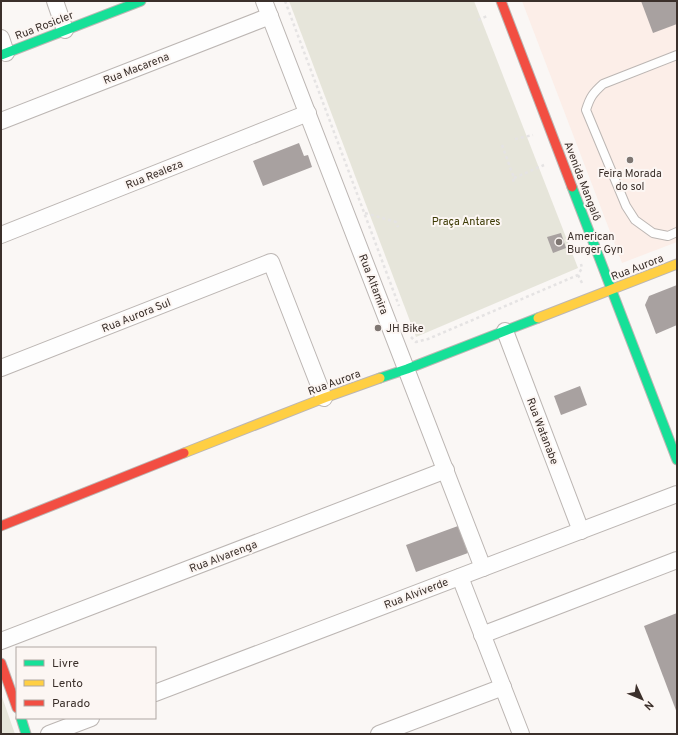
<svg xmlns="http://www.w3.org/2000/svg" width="678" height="735" font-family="Overpass,sans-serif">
<rect width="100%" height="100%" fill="#faf7f5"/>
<!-- built -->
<path fill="#fceee8" d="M522,1H677V242L622,263Z"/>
<!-- green -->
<g fill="#e6e5da">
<path d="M289,1H474L578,268L416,337Z"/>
<path d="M1,694L15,734H1Z"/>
</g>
<!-- building -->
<g fill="#a8a1a0">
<path d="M641,1H677V24L653,33Z"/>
<path d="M299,143L304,156L308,155L312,167L263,186L253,161Z"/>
<path d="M561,233L566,248L553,253L547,237Z"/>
<path d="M677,285V325L656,334L645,305L649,296Z"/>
<path d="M580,386L587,405L561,415L554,396Z"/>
<path d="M458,526L468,553L416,572L406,545Z"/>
<path d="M677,613V713L644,626Z"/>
</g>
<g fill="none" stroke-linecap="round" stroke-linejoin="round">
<defs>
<path id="lane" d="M677,55L603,84C593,93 590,97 586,110L626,206L635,220L653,233L668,236L677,232"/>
<g id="street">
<path d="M55,1L65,30"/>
<path d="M264,1L483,568"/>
<path d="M1,38L6,53"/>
<path d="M1,121L270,16"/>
<path d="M1,235L308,113"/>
<path d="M505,331L581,531"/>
<path d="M1,368L271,262L324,398"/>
<path d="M460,577L521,734"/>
<path d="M482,635L677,560"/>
<path d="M1,641L446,470"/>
<path d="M155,693L677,494"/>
<path d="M49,734L91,718"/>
<path d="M379,734L503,687"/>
</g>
<g id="fast">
<path d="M1,55L141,1"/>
<path d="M572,187L677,460"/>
<path d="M380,378L407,369L538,318"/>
<path d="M21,718L26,734"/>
</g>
<g id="slow">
<path d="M538,318L677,264"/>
<path d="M184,453L324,398L380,378"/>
</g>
<g id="jam">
<path d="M501,1L572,187"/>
<path d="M1,526L184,453"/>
<path d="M1,663L17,708"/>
</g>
</defs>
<!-- lane casing -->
<use href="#lane" stroke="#bcb6b3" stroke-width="10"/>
<!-- street casing -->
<use href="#street" stroke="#bcb6b3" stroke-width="18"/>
<!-- fast casing -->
<use href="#fast" stroke="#bcb6b3" stroke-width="11"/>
<!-- slow casing -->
<use href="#slow" stroke="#bcb6b3" stroke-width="11"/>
<!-- jam casing -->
<use href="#jam" stroke="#bcb6b3" stroke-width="11"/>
<!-- path -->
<g stroke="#e5e3e3" stroke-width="2.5" stroke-dasharray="3 3" stroke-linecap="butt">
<path d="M285,1L399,306"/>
<path d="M478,20L487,16"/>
<path d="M515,139L533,135"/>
<path d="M502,145L514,178L513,182"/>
<path d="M514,178L544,165"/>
<path d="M365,213L396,222L398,227"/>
<path d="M578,275L582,283"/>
<path d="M411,337L416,342L428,339L578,275L582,268L581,264"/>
</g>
<!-- lane -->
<use href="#lane" stroke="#fefefe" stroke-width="8"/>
<!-- street -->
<use href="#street" stroke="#fefefe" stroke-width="16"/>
<!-- fast -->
<use href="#fast" stroke="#16e098" stroke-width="9"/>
<!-- slow -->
<use href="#slow" stroke="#ffcf43" stroke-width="9"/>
<!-- jam -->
<use href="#jam" stroke="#f24e42" stroke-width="9"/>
</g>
<!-- markers -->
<g fill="#7e7672" stroke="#fcf6f3" stroke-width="1.5">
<circle cx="630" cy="160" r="4"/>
<circle cx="559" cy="242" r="4"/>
<circle cx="378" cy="328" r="4"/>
</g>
<g text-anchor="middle" stroke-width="4" stroke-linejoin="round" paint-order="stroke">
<!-- street labels -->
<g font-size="11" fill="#3b302b" stroke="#fcf6f3">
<text transform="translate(44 25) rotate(-21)" y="4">Rua Rosicler</text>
<text transform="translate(136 68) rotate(-21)" y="4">Rua Macarena</text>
<text transform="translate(154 174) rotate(-22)" y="4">Rua Realeza</text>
<text transform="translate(583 181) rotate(69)" y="4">Avenida Mangalô</text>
<text transform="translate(637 267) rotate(-21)" y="4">Rua Aurora</text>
<text transform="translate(374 284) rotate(69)" y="4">Rua Altamira</text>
<text transform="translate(136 315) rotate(-22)" y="4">Rua Aurora Sul</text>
<text transform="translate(334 382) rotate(-20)" y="4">Rua Aurora</text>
<text transform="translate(543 431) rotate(69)" y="4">Rua Watanabe</text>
<text transform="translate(223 556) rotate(-21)" y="4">Rua Alvarenga</text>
<text transform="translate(416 593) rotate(-21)" y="4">Rua Alviverde</text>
</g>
<!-- poi labels -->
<g font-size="11" fill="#3b302b" stroke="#fcf6f3" text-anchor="start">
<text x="630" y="177" text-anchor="middle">Feira Morada<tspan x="630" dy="13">do sol</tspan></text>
<text x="567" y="240">American<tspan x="567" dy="13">Burger Gyn</tspan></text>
<text x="386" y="332">JH Bike</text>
</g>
<!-- park labels -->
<g font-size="11" fill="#3c3a03" stroke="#fcf6f3">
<text x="466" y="225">Praça Antares</text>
</g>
</g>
<!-- border -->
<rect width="678" height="735" fill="none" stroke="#3b302b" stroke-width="4"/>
<!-- legend -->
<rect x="16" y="647" width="140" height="72" fill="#fcf6f3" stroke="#afa7a3"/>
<rect x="24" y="660" width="20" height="6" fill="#16e098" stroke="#afa7a3"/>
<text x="52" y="667" font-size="12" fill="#3b302b">Livre</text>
<rect x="24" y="680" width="20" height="6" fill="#ffcf43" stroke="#afa7a3"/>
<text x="52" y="687" font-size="12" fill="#3b302b">Lento</text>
<rect x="24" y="700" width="20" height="6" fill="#f24e42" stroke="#afa7a3"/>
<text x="52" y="707" font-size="12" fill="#3b302b">Parado</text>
<!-- north arrow -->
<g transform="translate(642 699) rotate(134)" stroke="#fcf6f3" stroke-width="3" paint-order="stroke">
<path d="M0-3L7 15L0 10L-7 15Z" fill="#3b302b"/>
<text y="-6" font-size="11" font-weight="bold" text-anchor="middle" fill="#3b302b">N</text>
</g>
</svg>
